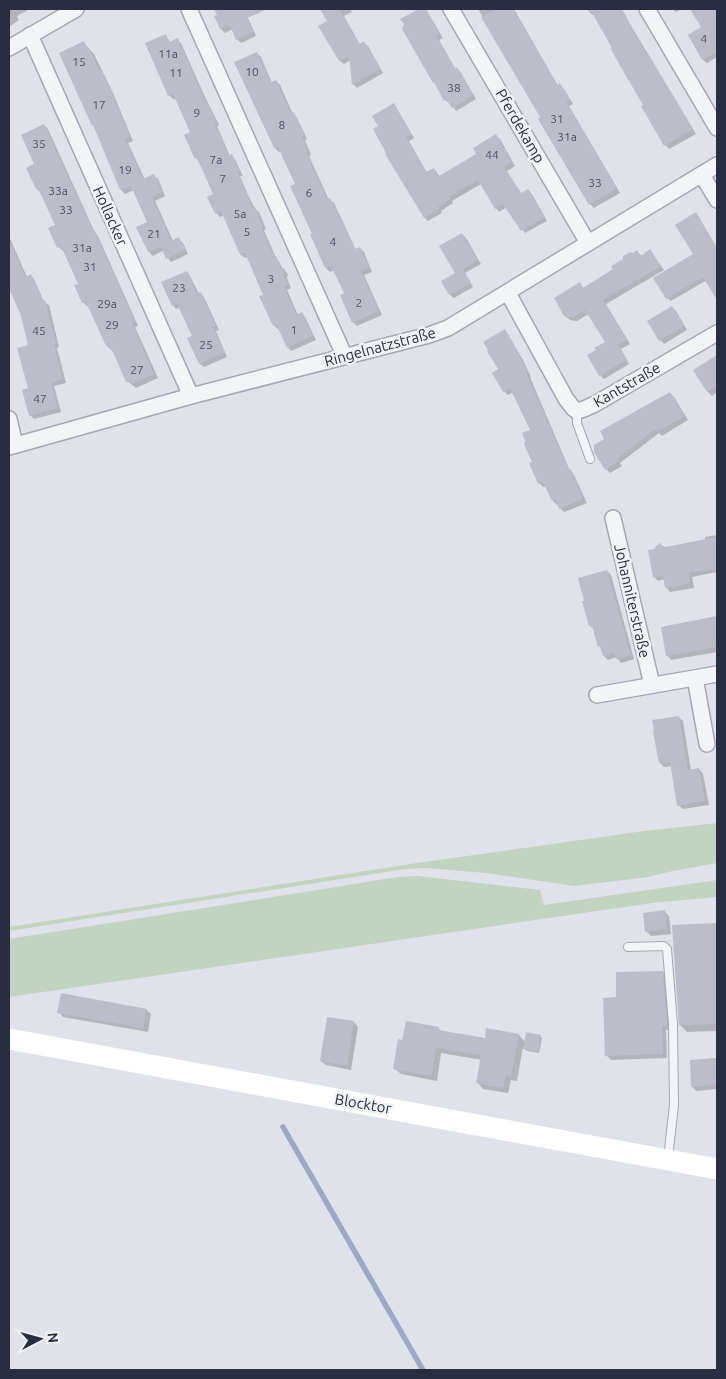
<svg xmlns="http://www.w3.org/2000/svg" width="726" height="1379" font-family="Ubuntu,sans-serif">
<rect width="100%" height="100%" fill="#e0e2e9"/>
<!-- green -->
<g fill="#c3d3c1">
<path d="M717,823V863L668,872L649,877L574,886L486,873L425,868L405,869L9,931V927L410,864L644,831Z"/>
<path d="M418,876L540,890L544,905L717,880V897L652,903L9,997V939L398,877Z"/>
</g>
<!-- shadow -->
<g fill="#0003">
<path d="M9,9H30L17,16L19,20L9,27Z"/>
<path d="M216,9H244L256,36L241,43L237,39L233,29L225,33L221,29L216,17L219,15Z"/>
<path d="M321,9H350L352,12L344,16L360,45L364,43L368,46L383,73L357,88L354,85L351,60L344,64L340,61L320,26L328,21Z"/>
<path d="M421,9H425L427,11L443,38L439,40L456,70L457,69L461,73L476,99L456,111L450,103H449L445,100L434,82L402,20Z"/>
<path d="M478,9H514L558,86L564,89L573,104L569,106L620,193L594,208L590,204L542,118Z"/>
<path d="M587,9H621L696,134L669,149L665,145L614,48L594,14L592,15Z"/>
<path d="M672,9H682L676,12Z"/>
<path d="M692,9H717V57L707,63L703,60L689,35L703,28Z"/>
<path d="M165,35L171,43L177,40L181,43L205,97L219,125L217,126L230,156L235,159L239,168L243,176H240L248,195L255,209L259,212L266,229L264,230L276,258L279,262L283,269L288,274L287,278L291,288L287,290L298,315L302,314L305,317L316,340L291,351L288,347L279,328L277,329L274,325L265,295L248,257L245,258L241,255L224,215L220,217L216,213L215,195L200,162L196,158L192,133L176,98L173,99L169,95Z"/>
<path d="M84,43L94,54L113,93L133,141L128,143L145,180L154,176L158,179L165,196L155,201L173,241L179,239L183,243L188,254L171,262L168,258L164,250L153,256L149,252L138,228L149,223L134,190L125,194L121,190L95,127L93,125Z"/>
<path d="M257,53L261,57L272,83L276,81L280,85L293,114L297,118L307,139L305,140L311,155L309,156L329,200H330L334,203L356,250L360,248L364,252L372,272L364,275L382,315L357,326L353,322L345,294L334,270L330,272L326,268L312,235L313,234L297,184L281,151L279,152L275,148L236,63Z"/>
<path d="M394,105L397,109L414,138L409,141L427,173L434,169L440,177L478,154L496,136L500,139L515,166L507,171L521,194L528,190L532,194L547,221L525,233L507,207L499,212L496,208L481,184L452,201L453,203L441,211L442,213L428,221L425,218L380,127Z"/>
<path d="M44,125L48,129L95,233L98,236L138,326L135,327L158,378L136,388L127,381L114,351L89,306H87L83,302L80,284L64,250L63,251L59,247L56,226L41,193L37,189L36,165Z"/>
<path d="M696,214L699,218L717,248V297L707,280L671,301L667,298L694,255Z"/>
<path d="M462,234L466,238L481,264L465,273L473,287L454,298L450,295L443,282L457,274Z"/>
<path d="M9,236L27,277L31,276L34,279L44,302L49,305L59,347L57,348L66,383L54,386L61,412L34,419L30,415V346L21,312L10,289L9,290Z"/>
<path d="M650,251L664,270L606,304L630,344L621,349L629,364L604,379L600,375L588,356L597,350L607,342L589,314L577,321L570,320L565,316L579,284L584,288L615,270L637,252L642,256Z"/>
<path d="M187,272L190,276L199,294H201L204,297L219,330L216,331L227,357L204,367L200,364L193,336L180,307L176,309L173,305Z"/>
<path d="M672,307L676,311L687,330L664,344L660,340Z"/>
<path d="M508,335L523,360L531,377H530L570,471L574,475L587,503L564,512L560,508L559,504L557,505L553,501L547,486L543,487L539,483L533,462L532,430L513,392L508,395L504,391L500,369Z"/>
<path d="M717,357V392L712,396L708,392L695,370Z"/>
<path d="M670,393L674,397L688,420L662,436L659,433L620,463L622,466L610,473L606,469Z"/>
<path d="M717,535V572L692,577L694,588L670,592L667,588L665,579L658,581L654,577L665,548L705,540V537Z"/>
<path d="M607,571L611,575L634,659L621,663L617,657L608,660L604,656L602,649L599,646L594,629L590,626Z"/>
<path d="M717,618V652L671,660L667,655L688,623Z"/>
<path d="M678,717L683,721L691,771L699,769L703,774L709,805L683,809L678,805L672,766L664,767L660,763Z"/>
<path d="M664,911L669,916L671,934L651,936L646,931Z"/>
<path d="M717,924V1031L687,1032L680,1025L674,926Z"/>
<path d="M663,972L667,977L671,1030H666L667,1058L611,1060L606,1055L617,998Z"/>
<path d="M147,1010L151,1014L148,1032L63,1017L59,1012Z"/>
<path d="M328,1018L354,1022L358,1027L351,1070L326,1065L321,1061Z"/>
<path d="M438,1028L442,1032L486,1039L519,1035L526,1043L540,1036L542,1038L539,1053L527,1051L523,1047L517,1081L511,1080L508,1093L483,1089L478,1083L482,1060L441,1053L437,1081L401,1074L395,1069L403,1041Z"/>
<path d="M717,1058V1091L716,1089L697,1091L692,1087L708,1059Z"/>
</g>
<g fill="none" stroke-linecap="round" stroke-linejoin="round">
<!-- stream -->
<path stroke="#9ba9c9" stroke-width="5.5" d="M283,1127L423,1370"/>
</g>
<!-- building -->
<g fill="#bbbdc9">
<path d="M214,9H268L247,18L253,32L236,40L230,25L220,29L214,16L217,15Z"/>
<path d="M320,9H339L360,44L364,41L381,69L352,85L349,56L339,61L318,26L327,21Z"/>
<path d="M419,9H426L440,34L436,36L455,69L457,67L473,95L452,108L446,99L444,101L434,82L433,83L402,29L404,24L400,19Z"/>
<path d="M495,9H513L557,85L560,83L570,100L566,102L617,188L589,205L538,119L540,117L481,17Z"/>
<path d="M590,9H622L647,55L648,54L693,129L664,146L641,106L643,105L618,62L611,49L612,48Z"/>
<path d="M690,9H717V53V52L702,60L688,35L701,27Z"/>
<path d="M166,34L169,42L178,38L201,92L216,121L214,122L229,155L232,154L240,172H237L253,208L255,207L263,225L261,226L274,257L276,256L280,267L285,269L283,274L288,284L284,286L296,315L302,312L313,336L287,348L276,324L273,326L259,296L263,295L245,253L240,255L221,211L215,214L207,197L213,194L197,158L195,159L184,135L190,132L173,94L168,96L145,43Z"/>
<path d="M84,41L88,49H90L99,70L101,69L110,88L130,137L125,139L143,179L154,174L162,192L152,197L171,241L179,237L185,250L166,259L161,247L148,252L136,227L147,222L131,186L120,190L93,125L92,126L59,53Z"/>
<path d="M257,52L271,82L276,80L291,114L294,112L304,135L302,136L308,151L306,152L327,199L330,198L341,221L342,220L355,249L360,247L369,268L361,271L379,311L352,323L340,295L344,293L331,266L325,268L310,234H312L290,186L295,184L278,147L274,148L234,62Z"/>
<path d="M394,103L411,134L406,137L426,172L434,168L439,176L476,154L473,148L496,134L512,162L504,167L521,193L528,189L545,217L521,231L503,204L495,209L478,180L449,197L450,199L438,207L439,209L424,218L385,154L386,153L373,129L378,126L372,116Z"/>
<path d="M44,124L93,231H95L135,322L132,323L154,374L131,384L129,381L126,382L113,352L105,344L86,302L82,303L74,285L78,284L61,246L57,248L48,228L55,225L38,188L36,189L26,168L34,164L21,135Z"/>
<path d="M696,212L717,248V300L703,277L666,299L653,278L693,254L675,225Z"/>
<path d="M462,233L478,260L463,269L471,283L449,295L441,281L455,273L439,246Z"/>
<path d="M9,239L26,277L31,274L43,301L45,300L56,344H54L63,379L51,383L58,408L29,416L22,390L28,388L17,348L28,345L20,313L9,289Z"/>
<path d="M650,249L661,266L603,300L627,340L618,345L626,360L599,376L587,355L596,350L594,348L605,342L585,310L572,318L564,316L554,298L580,282L583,288L613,269L611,266L623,259V256L630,252L633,253L637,250L641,256Z"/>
<path d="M187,271L197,294L201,292L216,326L213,327L225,353L199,364L187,338L192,336L177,304L172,306L161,282Z"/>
<path d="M672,306L684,326L659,341L647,321Z"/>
<path d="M505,329L520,355L519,356L528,372L526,373L569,470L571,469L583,499L559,509L555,500L552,501L543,482L538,484L529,463L532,462L524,444L525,441L522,433L530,430L510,388L503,392L492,373L498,369L487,351L488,350L483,342Z"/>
<path d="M717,355V386L707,392L693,370Z"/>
<path d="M670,392L685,416L657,432L655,429L617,459L619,461L605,470L594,452V445L604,439L600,431Z"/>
<path d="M717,537V569L689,573L690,584L665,588L663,576L653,578L648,550L654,549L659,543L665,547Z"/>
<path d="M607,570L631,655L616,659L614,653L603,656L600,646L598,647L592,626H589L582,601H584L578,578Z"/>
<path d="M717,616V647L666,656L661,627Z"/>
<path d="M679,716L688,770L699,768L705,801L677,806L670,762L659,763L653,732L654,730L652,720Z"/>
<path d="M665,910L667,929L645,932L643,913Z"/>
<path d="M717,923V1024L679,1025L672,925Z"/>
<path d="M663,971L667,1026H662L663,1054L605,1056L603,998L616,997V972Z"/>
<path d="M61,993L147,1009L143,1028L57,1013Z"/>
<path d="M327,1017L354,1021L347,1066L320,1061Z"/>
<path d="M406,1021L439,1027L438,1030L485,1038L486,1028L519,1034L511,1076L506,1075L503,1088L476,1083L481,1055L436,1048L431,1076L393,1069L398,1039L402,1040Z"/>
<path d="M526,1032L541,1035L538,1052L523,1049Z"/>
<path d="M717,1058V1084L691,1087L690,1060Z"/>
</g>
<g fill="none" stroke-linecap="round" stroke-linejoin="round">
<defs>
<g id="service">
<path d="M577,411V423L590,459"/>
<path d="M628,947L664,946L667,949L673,1024L674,1105L668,1158"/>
</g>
<g id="minor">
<path d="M189,9L345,357"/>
<path d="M451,9L588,243"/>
<path d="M647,9L717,128"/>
<path d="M30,35L191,396"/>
<path d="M9,48L76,9"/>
<path d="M702,175L717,200"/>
<path d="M508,293L566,399L573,408L577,411L584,409L595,404L717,333"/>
<path d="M9,419L15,445"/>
<path d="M9,447L191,396L429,335L448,328L717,165"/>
<path d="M613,518L652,685"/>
<path d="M695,678L707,744"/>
<path d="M597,695L717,674"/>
</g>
</defs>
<!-- service casing -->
<use href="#service" stroke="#a5a8b3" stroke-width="10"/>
<!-- minor casing -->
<use href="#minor" stroke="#a5a8b3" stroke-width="18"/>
<!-- service -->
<use href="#service" stroke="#f3f4f8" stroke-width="8"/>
<!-- minor -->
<use href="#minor" stroke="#f3f4f8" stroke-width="15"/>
<!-- secondary -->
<path stroke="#fff" stroke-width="21" d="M9,1039L717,1169"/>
</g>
<g text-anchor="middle" stroke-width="5" stroke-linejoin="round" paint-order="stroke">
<!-- number labels -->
<g font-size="12" fill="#4e5163">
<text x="704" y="43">4</text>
<text x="168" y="58">11a</text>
<text x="79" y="66">15</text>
<text x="252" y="76">10</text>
<text x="176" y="77">11</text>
<text x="454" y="92">38</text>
<text x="99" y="109">17</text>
<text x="197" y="117">9</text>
<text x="557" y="123">31</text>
<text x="282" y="129">8</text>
<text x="567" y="141">31a</text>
<text x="39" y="148">35</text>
<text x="492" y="159">44</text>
<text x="216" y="164">7a</text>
<text x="125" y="174">19</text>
<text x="223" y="183">7</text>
<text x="595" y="187">33</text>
<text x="58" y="195">33a</text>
<text x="309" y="197">6</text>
<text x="66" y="214">33</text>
<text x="240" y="218">5a</text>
<text x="247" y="236">5</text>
<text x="154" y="238">21</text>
<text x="333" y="246">4</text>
<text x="82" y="252">31a</text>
<text x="90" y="271">31</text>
<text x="271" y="283">3</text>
<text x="179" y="292">23</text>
<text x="359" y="307">2</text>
<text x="107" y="308">29a</text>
<text x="112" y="329">29</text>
<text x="294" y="334">1</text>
<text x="39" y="335">45</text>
<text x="206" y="349">25</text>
<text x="137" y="374">27</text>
<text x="40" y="403">47</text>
</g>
<!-- street labels -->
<g font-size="15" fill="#292d41" stroke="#f0f2f7">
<text transform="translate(520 126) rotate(60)" y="5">Pferdekamp</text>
<text transform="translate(110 216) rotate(66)" y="5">Hollacker</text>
<text transform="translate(380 347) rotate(-15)" y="5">Ringelnatzstraße</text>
<text transform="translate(627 385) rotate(-30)" y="5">Kantstraße</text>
<text transform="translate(632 601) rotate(77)" y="5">Johanniterstraße</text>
<text transform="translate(363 1104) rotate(10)" y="5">Blocktor</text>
</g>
</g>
<!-- border -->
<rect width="726" height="1379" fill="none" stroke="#292d41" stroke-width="20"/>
<!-- north arrow -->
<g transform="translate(40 1339) rotate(84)" stroke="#f0f2f7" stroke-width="4" paint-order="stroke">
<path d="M0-4L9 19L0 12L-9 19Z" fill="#292d41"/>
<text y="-8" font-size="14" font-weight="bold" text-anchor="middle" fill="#292d41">N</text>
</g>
</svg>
